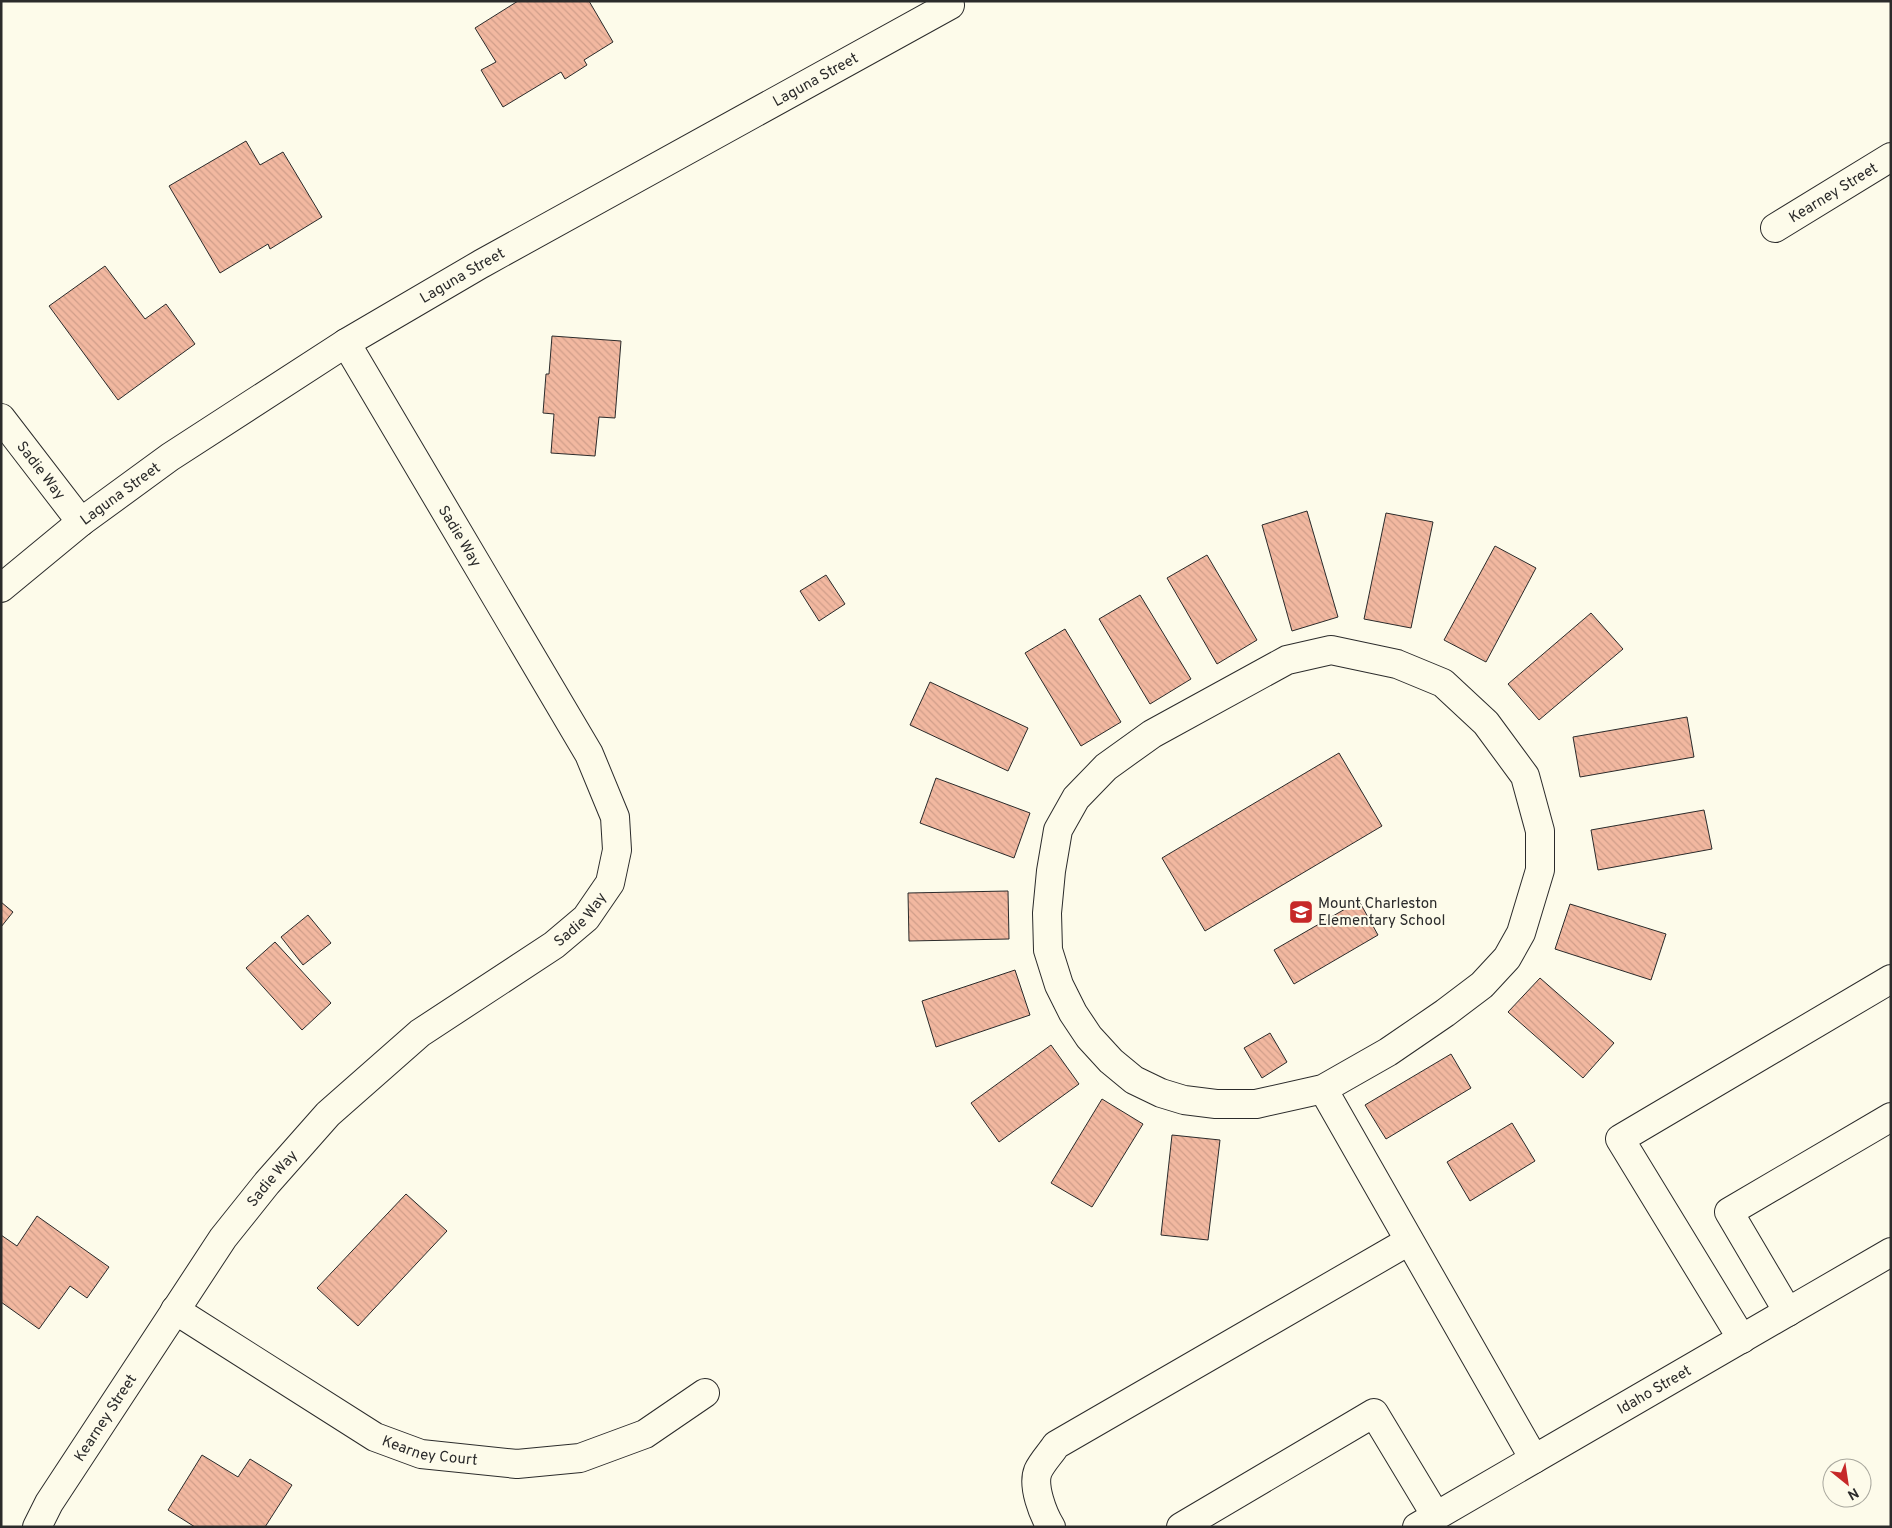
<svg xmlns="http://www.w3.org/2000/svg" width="1892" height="1528" font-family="Overpass,sans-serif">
<defs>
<pattern id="building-back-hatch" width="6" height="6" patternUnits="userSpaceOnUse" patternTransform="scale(1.25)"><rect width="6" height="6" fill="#f2b8a0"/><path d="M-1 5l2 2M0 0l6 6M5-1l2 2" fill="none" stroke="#d09e8a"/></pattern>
</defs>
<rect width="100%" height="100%" fill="#fdfbea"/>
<!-- building -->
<g fill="url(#building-back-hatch)" stroke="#2b2b2b">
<path d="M518,1H589L613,42L584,60L587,65L565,79L561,72L503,107L481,70L496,62L475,28Z"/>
<path d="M246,141L260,165L283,152L322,217L270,249L268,244L220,273L169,186Z"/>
<path d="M105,266L145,319L166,304L195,344L118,400L49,306Z"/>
<path d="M552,336L621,341L615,418L599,417L595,456L551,453L554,414L543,413L546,374H549Z"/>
<path d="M1307,511L1338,617L1292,631L1262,525Z"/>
<path d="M1386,513L1433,522L1411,628L1364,619Z"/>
<path d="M1495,546L1536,568L1486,662L1444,640Z"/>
<path d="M1207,555L1257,640L1217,664L1167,578Z"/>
<path d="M826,575L845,604L819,621L800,591Z"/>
<path d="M1140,595L1191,679L1150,704L1099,619Z"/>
<path d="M1591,613L1623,649L1539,720L1508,684Z"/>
<path d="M1065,629L1121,722L1081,746L1025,653Z"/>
<path d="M930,682L1028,728L1008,771L910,725Z"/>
<path d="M1687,717L1694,757L1580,777L1573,737Z"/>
<path d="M1339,753L1382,826L1205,931L1162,858Z"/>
<path d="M936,778L1030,813L1014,858L920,823Z"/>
<path d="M1704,810L1712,849L1598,870L1591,830Z"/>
<path d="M1008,891L1009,939L909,941L908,893Z"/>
<path d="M1359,901L1378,935L1294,984L1274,950Z"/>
<path d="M1,902L13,912L1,927Z"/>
<path d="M1570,904L1666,934L1651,980L1555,949Z"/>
<path d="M308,915L331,943L303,965L281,937Z"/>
<path d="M275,942L331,1003L302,1030L246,968Z"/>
<path d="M1015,970L1030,1015L936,1047L922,1001Z"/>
<path d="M1540,978L1614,1043L1583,1078L1508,1012Z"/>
<path d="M1270,1033L1287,1062L1262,1078L1244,1048Z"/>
<path d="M1051,1045L1079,1084L999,1142L971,1103Z"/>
<path d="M1451,1054L1471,1088L1386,1139L1365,1105Z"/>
<path d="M1102,1099L1143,1124L1092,1207L1051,1183Z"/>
<path d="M1512,1123L1535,1161L1470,1201L1447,1162Z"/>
<path d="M1172,1135L1220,1140L1208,1240L1161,1235Z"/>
<path d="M406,1194L447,1231L358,1326L317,1288Z"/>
<path d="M37,1216L109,1267L87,1298L70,1286L39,1329L1,1302V1235L17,1246Z"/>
<path d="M202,1455L238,1477L250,1459L292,1485L265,1527H195L168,1510Z"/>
</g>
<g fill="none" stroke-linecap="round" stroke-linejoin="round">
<defs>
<g id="minor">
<path id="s1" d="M1775,228L1891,157"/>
<path id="s2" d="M1,418L81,522"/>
<path id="s3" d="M1,588L81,522L170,457L346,343L481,264L950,5"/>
<path d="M1323,1089L1388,1052L1445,1013L1482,985L1507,958L1521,933L1540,870V831L1525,776L1486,723L1443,683L1397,664L1331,650L1287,660L1152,734L1106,767L1076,798L1058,830L1051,871L1047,913L1048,950L1059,985L1073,1013L1089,1037L1111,1061L1134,1080L1161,1093L1184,1100L1216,1104H1256L1323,1089L1534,1459"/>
<path id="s4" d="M175,1310L375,1437L421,1454L517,1464L580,1458L645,1434L705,1393"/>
<path d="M1788,1312L1729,1212L1891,1117"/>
<path d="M1742,1339L1620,1139L1891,979"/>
<path id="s5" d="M37,1527L49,1503L223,1238L267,1183L328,1114L420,1033L554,945L586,918L610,883L617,850L615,817L589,754L346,343"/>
<path d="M1051,1527C1043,1514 1032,1486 1038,1471C1042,1462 1051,1453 1056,1445L1409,1241"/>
<path d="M1181,1527L1374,1413L1436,1516"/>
<path id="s6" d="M1417,1527L1891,1252"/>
</g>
</defs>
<!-- minor casing -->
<use href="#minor" stroke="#2b2b2b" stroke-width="30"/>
<!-- minor -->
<use href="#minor" stroke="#fdfbea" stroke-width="28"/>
</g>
<!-- icons -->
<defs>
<symbol id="school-square" viewBox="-11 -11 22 22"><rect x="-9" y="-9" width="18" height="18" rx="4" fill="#c62828" stroke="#fdfbea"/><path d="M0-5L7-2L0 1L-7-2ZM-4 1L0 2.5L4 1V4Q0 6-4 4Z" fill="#fff"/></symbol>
</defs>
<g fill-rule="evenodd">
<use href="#school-square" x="1287" y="898" width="28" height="28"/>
</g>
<g text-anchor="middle" stroke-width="4" stroke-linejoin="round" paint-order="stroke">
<!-- street labels -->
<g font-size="15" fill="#2b2b2b" stroke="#fdfbea">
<text dy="5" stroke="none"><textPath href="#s3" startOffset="962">Laguna Street</textPath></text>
<text dy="5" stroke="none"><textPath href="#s1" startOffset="68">Kearney Street</textPath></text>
<text dy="5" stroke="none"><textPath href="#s3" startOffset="558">Laguna Street</textPath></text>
<text dy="5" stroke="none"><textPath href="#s2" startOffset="66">Sadie Way</textPath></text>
<text dy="5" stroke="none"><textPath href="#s3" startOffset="152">Laguna Street</textPath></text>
<text transform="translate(460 536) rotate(59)" y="5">Sadie Way</text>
<text dy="5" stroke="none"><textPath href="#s5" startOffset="826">Sadie Way</textPath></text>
<text dy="5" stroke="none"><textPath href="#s5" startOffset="421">Sadie Way</textPath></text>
<text dy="5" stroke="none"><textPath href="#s6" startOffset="274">Idaho Street</textPath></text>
<text dy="5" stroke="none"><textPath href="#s5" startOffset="129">Kearney Street</textPath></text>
<text dy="5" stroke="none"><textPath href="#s4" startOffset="294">Kearney Court</textPath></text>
</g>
<!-- poi labels -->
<g font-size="15" fill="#2b2b2b" stroke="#fdfbea" text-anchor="start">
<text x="1318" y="908">Mount Charleston<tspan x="1318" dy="17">Elementary School</tspan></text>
</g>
</g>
<!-- border -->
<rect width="1892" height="1528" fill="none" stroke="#2b2b2b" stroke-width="5"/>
<!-- north arrow -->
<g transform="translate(1847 1483) rotate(150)"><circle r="24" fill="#fdfbea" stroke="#a9a89e"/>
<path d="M0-4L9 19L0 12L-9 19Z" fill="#c62828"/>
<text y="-8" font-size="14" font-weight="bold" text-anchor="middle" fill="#2b2b2b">N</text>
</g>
</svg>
